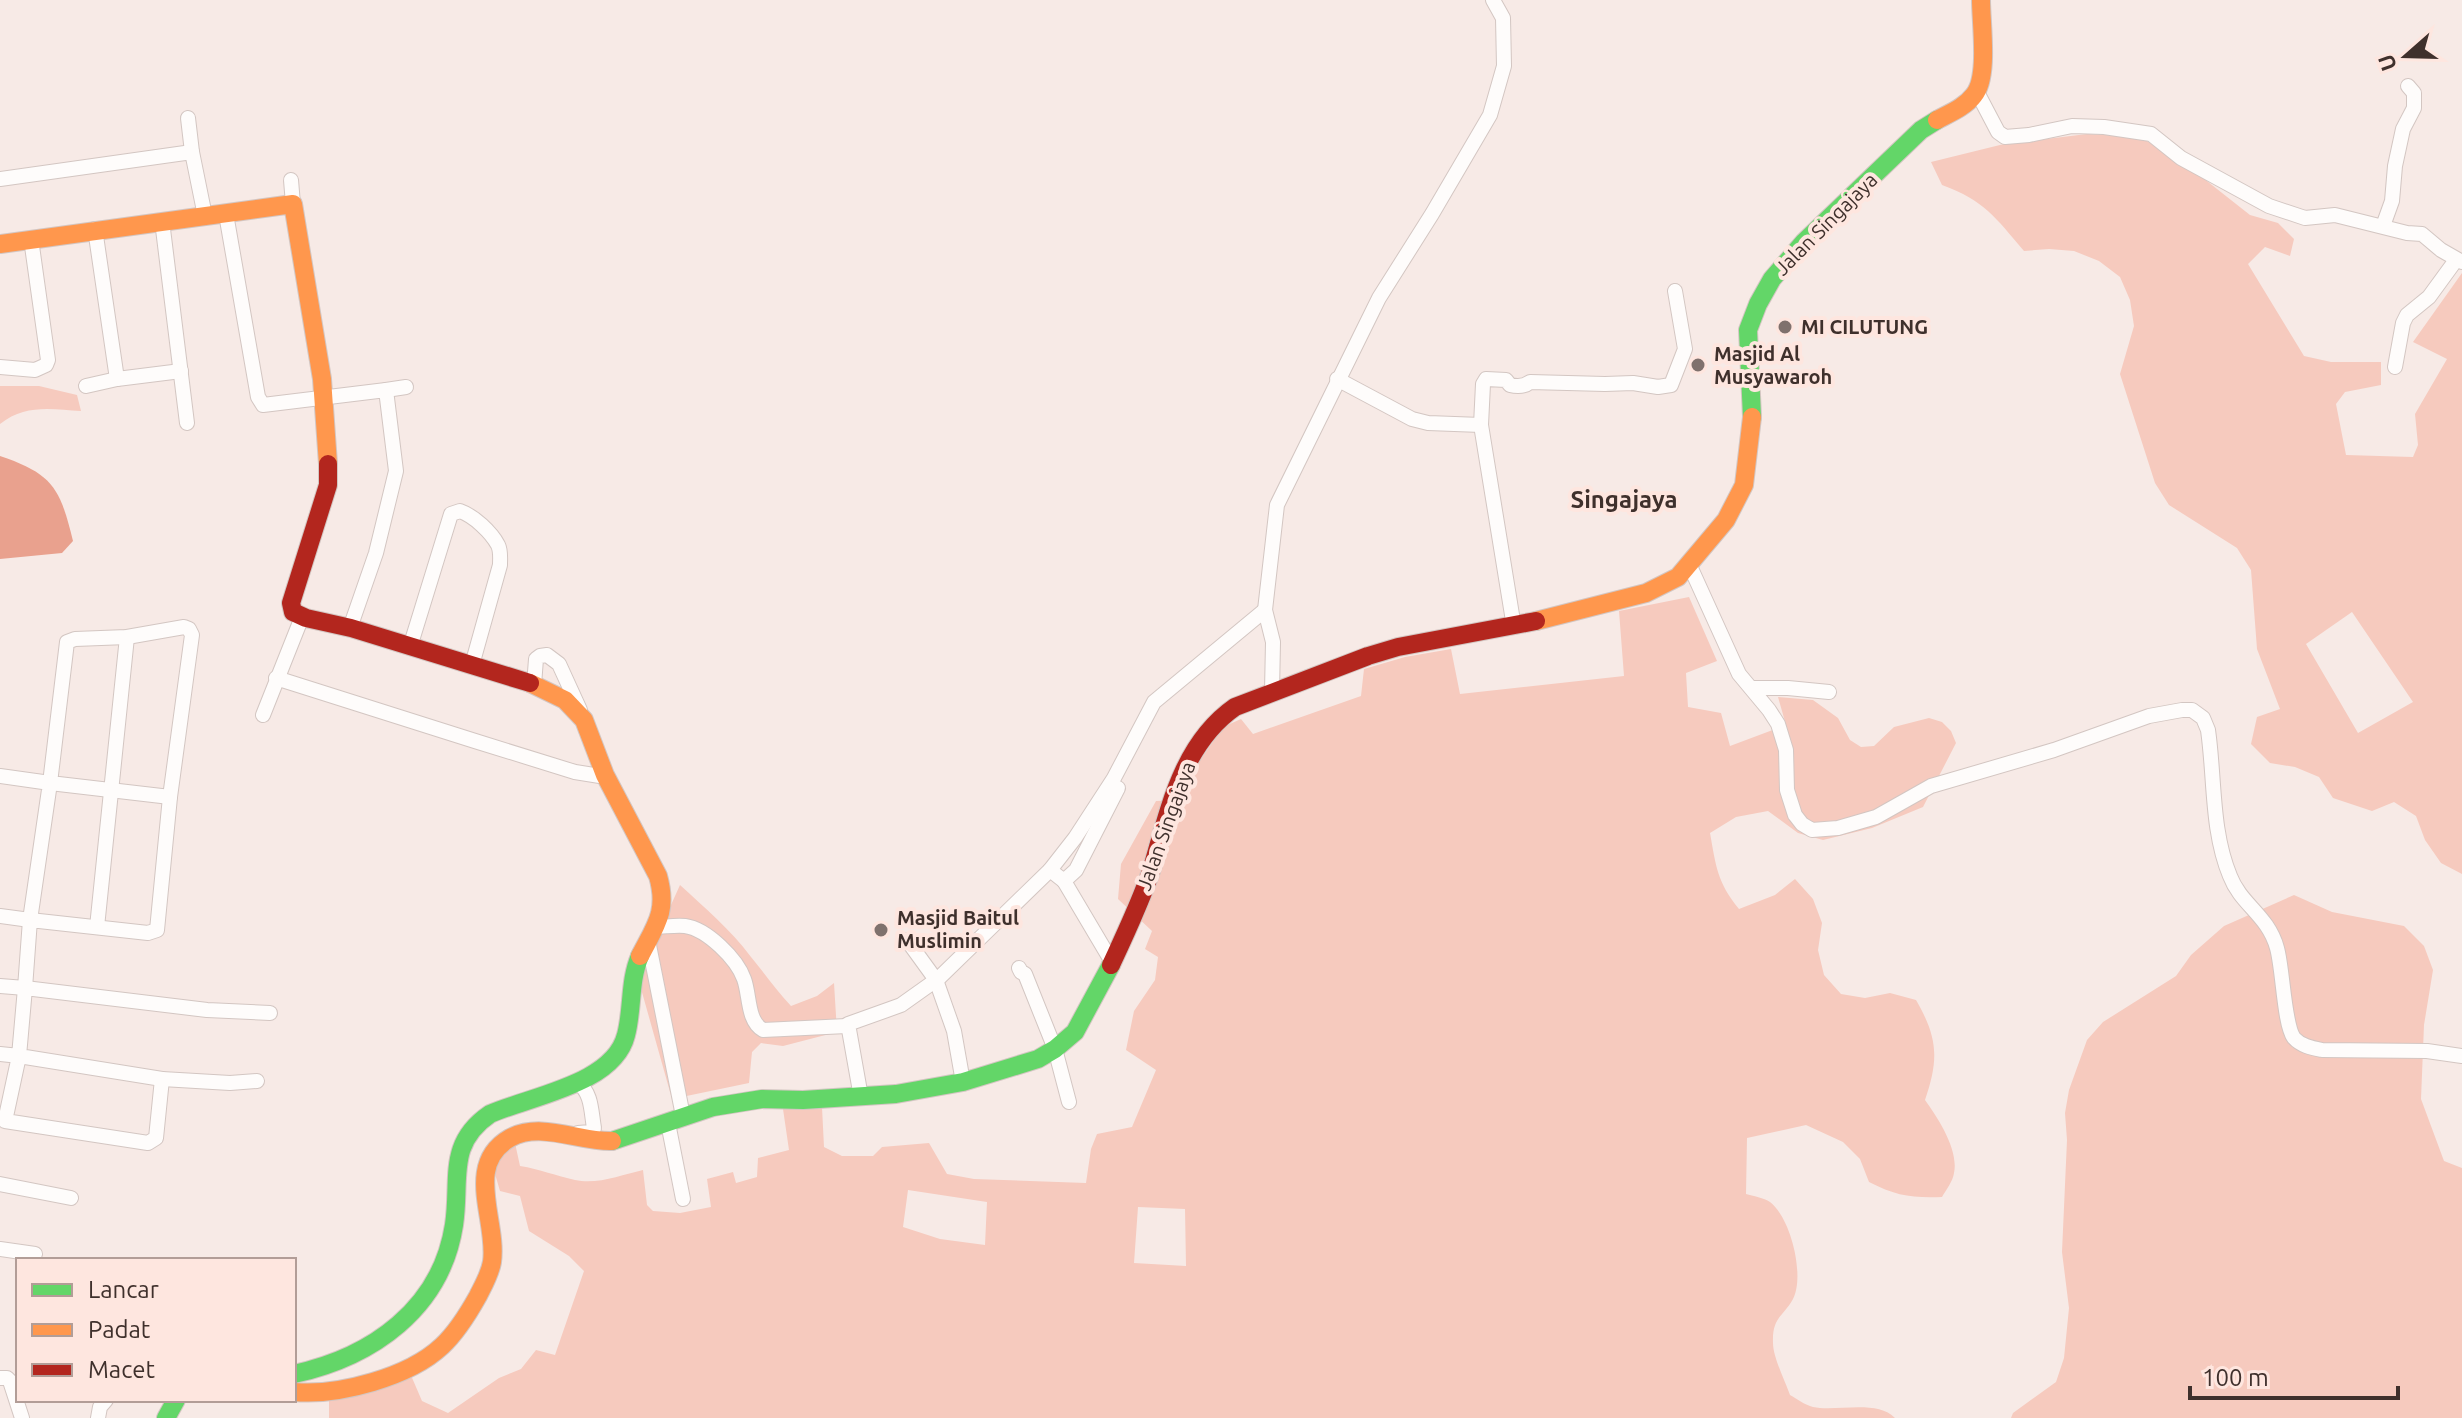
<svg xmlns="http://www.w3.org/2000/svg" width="2462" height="1418" font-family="Ubuntu,sans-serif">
<rect width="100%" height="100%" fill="#f7eae6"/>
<!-- green -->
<g fill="#f6cabe" fill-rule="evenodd">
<path d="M2087,134L2140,137L2184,163L2250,215L2278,223L2294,239L2290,256L2265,247L2248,264L2304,356L2331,362H2381V385L2345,392L2336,404L2346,455L2413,457L2418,445L2415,414L2447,359L2413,342L2462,273V874L2441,863L2425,840L2416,816L2394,802L2372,811L2333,798L2319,777L2295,767L2270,763L2251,744L2257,717L2280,709L2257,649L2251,570L2237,548L2169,505L2155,483L2120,374L2134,326L2130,300L2120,277L2099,261L2074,251L2049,249L2024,251C1995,217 1985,201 1942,185L1931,162L2004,144ZM2352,612L2413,702L2358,733L2306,644Z"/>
<path d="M0,386H39L77,395L81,411C51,409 25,404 0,424Z"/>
<path d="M1689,597L1717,661L1686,673L1688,707L1721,713L1730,746L1786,725L1778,697L1813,700L1838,718L1850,740L1861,747L1874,746L1894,727L1929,718L1942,722L1951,731L1956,743L1923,807L1872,828L1823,840L1798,833L1768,811L1736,817L1710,833C1716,866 1717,882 1739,909L1775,895L1795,879L1813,899L1822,923L1818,950L1824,975L1841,994L1865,998L1890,993L1916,1000C1938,1038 1939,1059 1925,1100C1938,1118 1959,1150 1954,1173C1953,1181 1946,1190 1942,1197C1912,1198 1896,1196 1869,1182L1860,1159L1843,1142L1806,1125L1747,1138L1746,1194C1753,1196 1764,1198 1770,1202C1791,1218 1805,1276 1793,1299C1783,1317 1772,1317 1773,1343C1773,1357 1785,1381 1790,1395C1797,1399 1805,1405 1813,1407C1836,1412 1877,1399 1895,1418H329V1399L410,1373L422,1401L448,1413L499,1378L521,1369L536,1350L555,1355L584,1271L569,1256L529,1231L520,1196L500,1191L493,1167L502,1149L515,1143L520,1166C540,1169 556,1176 575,1180C597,1185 621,1175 643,1170L647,1205L653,1211L680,1213L711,1207L707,1179L733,1172L736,1183L757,1177L758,1158L789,1150L783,1109L822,1107L824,1147L842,1156H873L882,1147L929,1143L947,1174L974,1179L1086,1183L1091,1149L1097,1134L1132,1127L1156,1070L1126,1050L1134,1011L1155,980L1158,957L1145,949L1152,931L1118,899L1121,864L1156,801L1183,800L1199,762L1223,727L1241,719L1253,734L1361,696L1364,669L1405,657L1451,649L1460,694L1624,676L1619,611ZM908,1190L987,1202L985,1245L940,1239L903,1227ZM1138,1207L1185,1209L1186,1266L1134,1263Z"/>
<path d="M680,885C705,908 731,930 751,957C765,974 776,990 791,1006L817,996L834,983L837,1032L783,1046L761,1043L752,1052L749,1083L672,1099L638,978Z"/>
<path d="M2294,895L2332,912L2404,926L2424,946L2433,970L2424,1025L2421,1099L2444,1161L2462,1168V1418H2011L2013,1413L2056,1382L2064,1358L2069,1308L2062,1252L2067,1140L2065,1113L2069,1090L2087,1040L2103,1022L2176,976L2191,955L2224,926Z"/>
</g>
<!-- water -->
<path fill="#e9a18e" d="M0,456C53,474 60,488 73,541L62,553L0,559Z"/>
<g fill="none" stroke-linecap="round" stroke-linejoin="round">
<defs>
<g id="street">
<path d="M1977,92L1998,132L2005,137L2029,135L2072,126L2104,127L2151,134L2181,158L2269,206L2305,218L2335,215L2407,233L2422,234L2441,250L2462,262"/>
<path d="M188,118L192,152"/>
<path d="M0,179L192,152L205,216"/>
<path d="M291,180L293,204"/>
<path d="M226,214L258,397L263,405L386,390L396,471L376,553L350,628"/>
<path d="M162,221L187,423"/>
<path d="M2383,226L2392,201L2395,166L2403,129L2414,108V93L2408,86"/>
<path d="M95,229L117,379L181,371"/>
<path d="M0,367L35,370L46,365L48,360L31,239"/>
<path d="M2395,367L2403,323L2407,315L2429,297L2456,260"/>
<path d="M1337,379L1412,419L1428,423L1481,425"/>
<path d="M86,386L117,379"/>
<path d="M386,390L406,387"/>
<path d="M1689,564L1739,674L1769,710L1778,724L1786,750L1787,790L1795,815L1802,824L1812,830L1838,828L1876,817L1931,786L2054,750L2149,716L2182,710H2192L2203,718L2208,730C2215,779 2211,830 2230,876C2241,905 2268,915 2277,948C2283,969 2284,1025 2294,1038C2301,1046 2312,1048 2322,1050L2427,1051L2462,1056"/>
<path d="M184,627L189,629L192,635L170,797L50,783L67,642L75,639L127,637Z"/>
<path d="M1514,627L1481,425L1483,384L1486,379L1506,380L1510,385C1518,387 1524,387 1530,382L1605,384L1633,383L1658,387L1671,385L1685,349L1675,291"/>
<path d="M410,647L451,514L460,511C474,516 491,532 498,545C501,551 500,558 500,565L472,665"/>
<path d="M276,678L475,741L575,772L606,777"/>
<path d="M534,685L536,659L540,656L547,655L559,664L580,710"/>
<path d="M1752,688H1788L1829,692"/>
<path d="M1272,691L1273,642L1265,610L1277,505L1379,298L1432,214L1490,115L1504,66L1503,18L1493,0"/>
<path d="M263,715L302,617"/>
<path d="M0,776L50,783L30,920L0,916"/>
<path d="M1050,870L1064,881L1076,870L1118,788"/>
<path d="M1064,881L1112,962"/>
<path d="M97,927L127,637"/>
<path d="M654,927C664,927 675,925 685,926C707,929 737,959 744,979C750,995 747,1021 763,1030L847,1026"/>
<path d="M648,940L683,1116"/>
<path d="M907,940L936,980L954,1031L963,1082"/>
<path d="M1019,968L1021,972L1025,974L1055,1049L1069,1102"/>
<path d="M0,986L25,988L30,920L148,933L157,930L170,797"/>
<path d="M0,1054L19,1056L5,1121L148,1143L156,1138L162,1079L19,1056L25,988L207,1010L270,1013"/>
<path d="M162,1079L230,1083L257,1081"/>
<path d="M861,1097L848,1024L901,1005L939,978L1050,870L1075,838L1114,778L1154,702L1265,610"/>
<path d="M668,1123L683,1199"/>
<path d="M578,1133L591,1132L594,1128C591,1111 592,1093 578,1083"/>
<path d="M0,1184L71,1198"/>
<path d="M0,1249L35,1254"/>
<path d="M0,1378H7L10,1381L22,1418"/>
<path d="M98,1418L100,1407L106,1400"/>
</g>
<g id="fast">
<path d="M1752,417L1748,330L1758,304L1772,279L1804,242L1921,130L1937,120"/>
<path d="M612,1141L713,1107L762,1099L803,1100L896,1094L963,1082L1038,1059L1055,1049L1075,1032L1111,965"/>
<path d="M294,1374C372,1357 441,1309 454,1225C461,1180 446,1144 490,1114C531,1096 614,1084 626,1035C633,1009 629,981 640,956"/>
<path d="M166,1418L176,1400"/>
</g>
<g id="slow">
<path d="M1937,120C1950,113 1965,107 1974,95C1989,77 1981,24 1981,0"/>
<path d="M0,244L293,204L322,379L328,464"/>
<path d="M1536,621L1646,593L1678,577L1726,520L1744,485L1752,417"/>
<path d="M530,683L565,700L584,720L605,775L658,876C668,911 656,925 640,956"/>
<path d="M294,1392C339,1396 409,1377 442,1346C457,1332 468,1314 478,1296C483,1286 490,1274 492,1262C498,1221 463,1165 510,1138C541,1121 579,1142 612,1141"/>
</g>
<g id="jam">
<path d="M328,464V485L291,603L293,612L306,618L351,628L530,683"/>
<path d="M1111,965C1125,935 1142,899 1152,868C1169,810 1182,744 1235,707L1368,656L1398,647L1536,621"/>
</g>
</defs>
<!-- street casing -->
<use href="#street" stroke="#d3c6c2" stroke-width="16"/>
<!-- fast casing -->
<use href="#fast" stroke="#d3c6c2" stroke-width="20"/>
<!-- slow casing -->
<use href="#slow" stroke="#d3c6c2" stroke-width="20"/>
<!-- jam casing -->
<use href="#jam" stroke="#d3c6c2" stroke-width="20"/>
<!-- street -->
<use href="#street" stroke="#fefcfb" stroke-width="14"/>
<!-- fast -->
<use href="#fast" stroke="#63d668" stroke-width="18"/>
<!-- slow -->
<use href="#slow" stroke="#ff974d" stroke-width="18"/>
<!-- jam -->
<use href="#jam" stroke="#b3261e" stroke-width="18"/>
</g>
<!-- markers -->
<g fill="#7f716d" stroke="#fee6df" stroke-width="3">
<circle cx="1785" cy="327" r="8"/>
<circle cx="1698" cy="365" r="8"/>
<circle cx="881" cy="930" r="8"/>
</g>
<g text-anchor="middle" stroke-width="8" stroke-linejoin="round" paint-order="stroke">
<!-- street labels -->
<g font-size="20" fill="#3f302c" stroke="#fee6df">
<text transform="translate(1826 224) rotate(-45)" y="7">Jalan Singajaya</text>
<text transform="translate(1166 826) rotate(-70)" y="7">Jalan Singajaya</text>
</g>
<!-- poi labels -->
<g font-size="20" font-weight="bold" fill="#3f302c" stroke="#fee6df" text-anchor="start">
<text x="1801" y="334">MI CILUTUNG</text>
<text x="1714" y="361">Masjid Al<tspan x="1714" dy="23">Musyawaroh</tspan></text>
<text x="897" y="925">Masjid Baitul<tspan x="897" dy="23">Muslimin</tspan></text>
</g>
<!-- quarter labels -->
<g font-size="24" font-weight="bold" fill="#3f302c" stroke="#fee6df">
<text x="1624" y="508">Singajaya</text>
</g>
</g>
<!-- legend -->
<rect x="16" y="1258" width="280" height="144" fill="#fee6df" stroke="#b29d97" stroke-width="2"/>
<rect x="32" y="1284" width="40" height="12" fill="#63d668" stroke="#b29d97" stroke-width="2"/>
<text x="88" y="1298" font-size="24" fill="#3f302c">Lancar</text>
<rect x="32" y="1324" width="40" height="12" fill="#ff974d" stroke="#b29d97" stroke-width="2"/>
<text x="88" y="1338" font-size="24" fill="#3f302c">Padat</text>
<rect x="32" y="1364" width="40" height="12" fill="#b3261e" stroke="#b29d97" stroke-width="2"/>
<text x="88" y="1378" font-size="24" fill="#3f302c">Macet</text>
<!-- north arrow -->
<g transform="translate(2406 56) rotate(250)" stroke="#fee6df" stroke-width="6" paint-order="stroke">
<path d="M0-6L14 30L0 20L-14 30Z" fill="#3f302c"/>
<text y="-12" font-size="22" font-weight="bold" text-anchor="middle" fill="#3f302c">U</text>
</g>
<!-- scale -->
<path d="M2190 1386v12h208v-12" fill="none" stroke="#3f302c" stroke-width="4"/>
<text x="2202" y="1386" font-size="24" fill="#3f302c" stroke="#fee6df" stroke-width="6" paint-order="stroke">100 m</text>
</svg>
